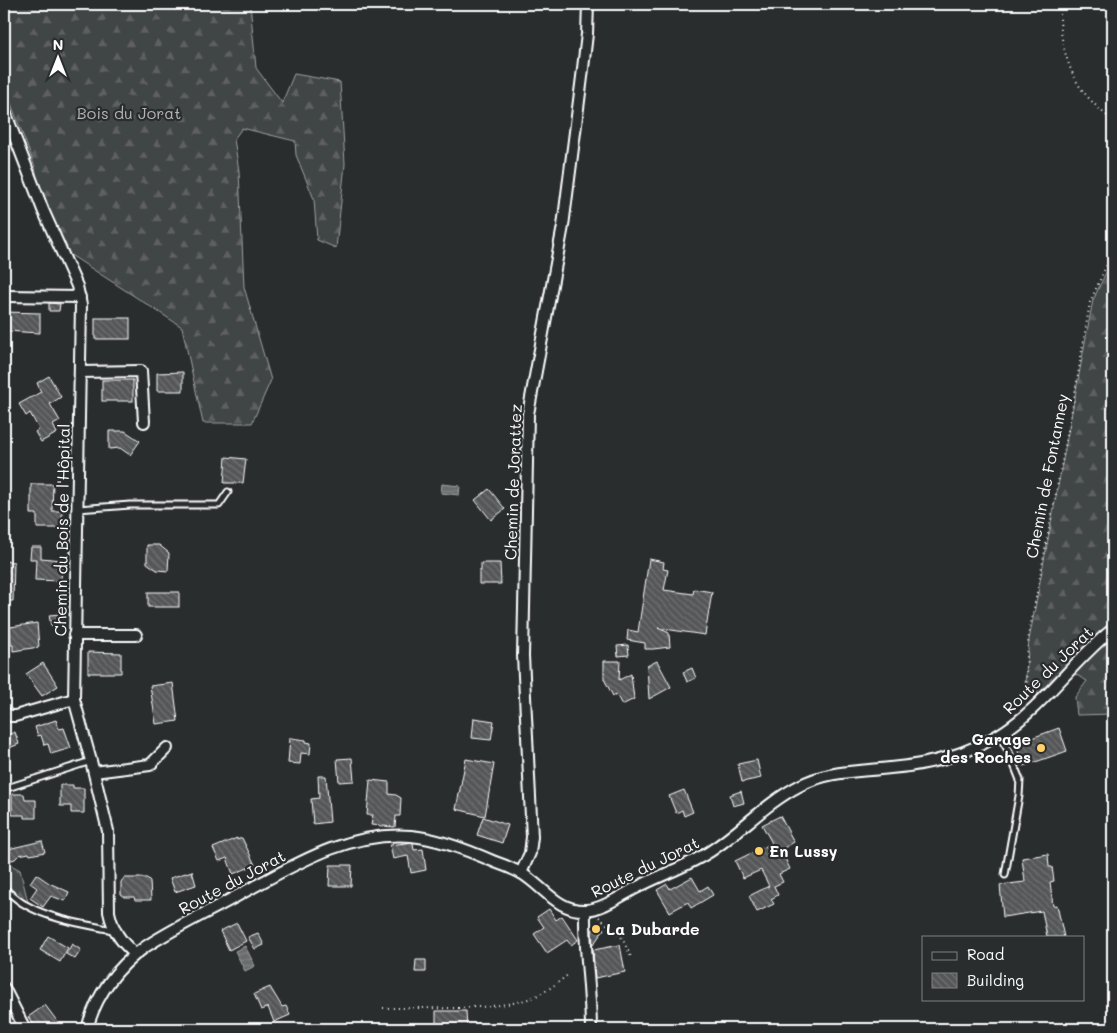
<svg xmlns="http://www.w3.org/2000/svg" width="1117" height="1033" font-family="Mali,sans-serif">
<defs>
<pattern id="forest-firs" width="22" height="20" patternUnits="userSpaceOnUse" patternTransform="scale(1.25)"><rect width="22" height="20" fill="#414445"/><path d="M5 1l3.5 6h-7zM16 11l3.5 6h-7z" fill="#5e6061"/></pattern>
<pattern id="water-rules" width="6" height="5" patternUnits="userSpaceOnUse" patternTransform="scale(1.25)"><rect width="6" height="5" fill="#6a6c6d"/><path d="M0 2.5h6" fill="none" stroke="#808283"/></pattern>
<pattern id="building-back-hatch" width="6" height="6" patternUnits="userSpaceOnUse" patternTransform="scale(1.25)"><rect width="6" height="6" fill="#555758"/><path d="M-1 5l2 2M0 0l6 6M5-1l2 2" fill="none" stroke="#6e7071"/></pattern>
</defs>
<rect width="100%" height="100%" fill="#2a2d2e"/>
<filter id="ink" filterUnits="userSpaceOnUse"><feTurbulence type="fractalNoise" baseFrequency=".02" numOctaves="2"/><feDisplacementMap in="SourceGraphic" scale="10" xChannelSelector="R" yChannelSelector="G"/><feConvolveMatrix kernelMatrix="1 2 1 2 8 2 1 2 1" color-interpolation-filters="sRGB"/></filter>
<g filter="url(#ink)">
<!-- forest -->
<g fill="url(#forest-firs)" stroke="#a0a2a2">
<path d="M4,4H250L256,68L282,103L294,74L340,82L345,164L336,248L317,240L314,199L296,155L295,141L242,128L234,139L239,171L244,287L271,380L252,423H203L182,327L49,241L35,167L4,85L6,34L4,33Z"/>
<path d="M1113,258V714L1077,715L1075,697L1087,681L1068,670L1038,695L1025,684L1029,640L1093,300Z"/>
<path d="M4,861L20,870L28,902L4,885Z"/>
</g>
<!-- water -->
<g fill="url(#water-rules)" stroke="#a6a7a7">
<path d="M442,484L460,486L459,495L441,493Z"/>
<path d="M245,946L255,966L245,971L235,951Z"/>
</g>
<!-- building -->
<g fill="url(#building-back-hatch)" stroke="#fff">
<path d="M49,303L60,304L59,311H49Z"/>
<path d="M5,312L40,313V333L5,331Z"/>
<rect x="95" y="318" width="35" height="21"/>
<path d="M183,372V391H157V373Z"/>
<path d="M49,376L61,397L50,404L60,421L53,425L57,433L41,442L35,432L39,429L30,413L26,416L19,404L41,392L37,383Z"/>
<rect x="102" y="380" width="31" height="21"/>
<path d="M109,431H125L140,441L130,455L120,448L109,449Z"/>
<path d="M226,457L246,459L243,483H224Z"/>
<path d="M31,484H53L52,511H62V528H37V514H31Z"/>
<path d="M489,489L505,509L491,520L475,500Z"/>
<path d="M147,545H159L169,553L168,571L157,570L147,563Z"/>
<path d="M31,547H41V558L62,560L61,581L35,580L36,559H30Z"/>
<path d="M649,559L664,562L663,569L668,570L664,590L693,594L694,589L712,592L705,635L658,628L669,633L670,647L653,649H645V643L627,640L628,630L638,632Z"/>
<path d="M4,561L14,562L13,601H4Z"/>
<path d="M481,563H500L501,584H479V571H481Z"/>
<rect x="148" y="592" width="31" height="15"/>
<path d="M61,614L62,625L51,626L49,615Z"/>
<path d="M37,623L39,647L13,651V645H11L10,627Z"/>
<path d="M628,645L629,655L618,656L617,646Z"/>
<path d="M88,652L121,653V673H88Z"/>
<path d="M604,661H620L619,680L631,674L634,699L622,705L616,694L613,696L604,679Z"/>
<path d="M657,661L671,687L649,699L647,666Z"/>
<path d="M43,663L58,686L42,696L26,674Z"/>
<path d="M692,668L696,678L687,682L683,672Z"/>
<path d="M173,683L178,721L156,724L150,686Z"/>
<path d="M474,718L494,721L491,740L472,738Z"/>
<path d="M56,720L59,729L64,728L71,748L51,754L48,744L44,745L41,735L38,736L35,727Z"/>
<path d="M1059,728L1067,751L1024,766L1015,744Z"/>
<path d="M15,732L19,744L9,748L5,736Z"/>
<path d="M290,738L306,740V742L311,743L310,754L301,753L300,764L288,763Z"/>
<path d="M352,758L354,781L339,782L337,759Z"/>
<path d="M466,759L494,764L485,816L456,809Z"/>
<path d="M757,760L761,778L742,782L738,764Z"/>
<path d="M318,776H326L330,822L313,824L311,799L319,798Z"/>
<path d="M370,780L389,782V794L396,795L401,798L400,816H396L395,827L371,825L373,815H367Z"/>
<path d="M60,785H73V788H84V813H71V806H60Z"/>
<path d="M684,790L693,812L684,816L682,810L676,813L669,796Z"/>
<path d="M741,791L744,803L733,806L730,795Z"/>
<path d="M12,794H24L25,800H36V818H24V815H12Z"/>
<path d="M780,816L794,842L781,850L790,869L779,874L783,882L774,886L778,895L771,899L774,904L757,912L749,896L769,886L761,870L743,878L735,861L772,843L762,825Z"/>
<path d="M483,817L508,825L502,843L477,835Z"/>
<path d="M237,838V840L242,838L255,865L233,874L227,858L219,861L213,848Z"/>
<path d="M42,841L45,852L30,855L29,853L19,855L15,859L8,861L4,859V850Z"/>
<path d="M406,843H413L414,850L423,849L426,870L411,873L408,856L393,859L390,845Z"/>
<path d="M1048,854L1049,867H1052L1054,881L1050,882L1053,906L1057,905L1064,937H1047L1042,911L1003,917L1000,885L1025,882L1022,858Z"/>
<path d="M330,865H352L351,886H329Z"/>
<path d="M192,871L196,885L175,892L170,878Z"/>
<path d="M36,874L49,883L69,892L65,901L51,896L43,907L30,898L37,888L30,883Z"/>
<path d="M692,877L700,891L708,886L713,895L691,908L688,902L670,912L657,890L667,884L670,889Z"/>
<path d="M124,878H147L150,881L151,900H135L134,897H124L121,895V882Z"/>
<path d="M549,909L556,920L562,916L578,940L571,945L567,940L547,953L534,934L544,927L537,917Z"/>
<path d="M237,923L246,941L229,950L220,931Z"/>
<path d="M597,924L604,929L593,945L592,931Z"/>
<path d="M258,933L264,945L255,949L248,937Z"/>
<path d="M48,936L68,948L60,962L40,950Z"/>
<path d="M72,944L81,950L75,959L66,954Z"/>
<path d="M620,945L625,972L595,978L593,950Z"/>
<path d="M416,960H426V972H415Z"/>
<path d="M270,987L282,1007L286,1006L290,1015L274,1022L268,1007L261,1010L254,994Z"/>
<path d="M45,1005L63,1029H37L28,1017Z"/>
<path d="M436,1011H466L467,1029H436Z"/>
</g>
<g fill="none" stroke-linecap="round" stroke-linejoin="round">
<defs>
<g id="lane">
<path d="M78,509L130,505H219L228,492"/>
<path d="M999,735L1009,752L1020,780L1019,796L1005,875"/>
<path d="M4,789L91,761"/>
<path d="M4,888C11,894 18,901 26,905C52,920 84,924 113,930"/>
</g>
<g id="street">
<path d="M4,109L43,210L77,286L81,305L74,699L91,761L108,831L109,912C113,931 121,942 135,954"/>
<path d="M4,296L80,297"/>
<path d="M80,372L141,371L144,422"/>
<path d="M74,635H136"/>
<path d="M4,713L11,716H15L74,699"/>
<path d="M94,772L150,765L167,748"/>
<path d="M521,873L530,853L532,837L523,656L528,414L563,226L582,77L587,34L588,4"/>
<path d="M585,910C584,950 591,989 591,1029"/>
<path d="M4,988L25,1029"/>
<path d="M87,1029C96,995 116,968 145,947C174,928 206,913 237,896C291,867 346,831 411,836C436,838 472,852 495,862C504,865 513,869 521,873C543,886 558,912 586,910C603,909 622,895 636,888C662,874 692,865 715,848C744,828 768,802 799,786C828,770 859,772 890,768C928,765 968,754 1000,734C1044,707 1072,661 1113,629"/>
</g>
</defs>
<!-- lane casing -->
<use href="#lane" stroke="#fff" stroke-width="9"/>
<!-- street casing -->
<use href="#street" stroke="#fff" stroke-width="14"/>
<!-- path -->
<g stroke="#fff" stroke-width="2" stroke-dasharray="1 4" stroke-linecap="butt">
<path d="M1061,4C1057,29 1066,66 1080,87C1089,100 1101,111 1113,121"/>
<path d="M1029,697C1024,677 1027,656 1029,634L1074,399L1090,302L1113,251"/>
<path d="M599,917L622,938L631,957"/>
<path d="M383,1008C424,1007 505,1013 540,994C550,989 560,981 569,974"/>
</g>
<!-- lane -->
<use href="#lane" stroke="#2a2d2e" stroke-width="5"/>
<!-- street -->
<use href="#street" stroke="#2a2d2e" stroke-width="10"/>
</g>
</g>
<!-- markers -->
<g fill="#ffd166" stroke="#2a2d2e" stroke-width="2">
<circle cx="1041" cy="748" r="5"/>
<circle cx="759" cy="851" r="5"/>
<circle cx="596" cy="929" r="5"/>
</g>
<g text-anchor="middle" stroke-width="4.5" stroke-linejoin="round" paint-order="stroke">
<!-- park labels -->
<g font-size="16" fill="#b3b4b5" stroke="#2a2d2e">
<text x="129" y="119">Bois du Jorat</text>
</g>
<!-- street labels -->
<g font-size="16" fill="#fff" stroke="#2a2d2e">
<text transform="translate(1047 476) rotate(-79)" y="6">Chemin de Fontanney</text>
<text transform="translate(513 482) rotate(-88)" y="6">Chemin de Jorattez</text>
<text transform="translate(62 530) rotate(-89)" y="6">Chemin du Bois de l'Hôpital</text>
<text transform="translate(1048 670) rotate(-44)" y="6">Route du Jorat</text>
<text transform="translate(645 867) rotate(-26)" y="6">Route du Jorat</text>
<text transform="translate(232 882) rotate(-28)" y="6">Route du Jorat</text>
</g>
<!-- poi labels -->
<g font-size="16" font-weight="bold" fill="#fff" stroke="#2a2d2e" text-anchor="start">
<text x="1031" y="745" text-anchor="end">Garage<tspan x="1031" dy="18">des Roches</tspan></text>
<text x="769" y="857">En Lussy</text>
<text x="606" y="935">La Dubarde</text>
</g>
</g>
<!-- margin -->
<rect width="1117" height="1033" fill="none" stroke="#2a2d2e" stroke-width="20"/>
<rect x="10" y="10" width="1097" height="1013" fill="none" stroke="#fff" stroke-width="2" filter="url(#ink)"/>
<!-- legend -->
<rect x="922" y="936" width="162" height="65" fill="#2a2d2e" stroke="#7f8182"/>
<rect x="932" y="952" width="25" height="8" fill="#2a2d2e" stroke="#7f8182"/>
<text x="967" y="960" font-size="15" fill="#ffffff">Road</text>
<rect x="932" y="973" width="25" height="15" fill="url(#building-back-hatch)" stroke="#7f8182"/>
<text x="967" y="986" font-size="15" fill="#ffffff">Building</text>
<!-- north arrow -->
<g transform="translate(58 58)" stroke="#2a2d2e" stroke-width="4" paint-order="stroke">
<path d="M0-4L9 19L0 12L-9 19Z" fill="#ffffff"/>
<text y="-8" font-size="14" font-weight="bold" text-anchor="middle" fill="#ffffff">N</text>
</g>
</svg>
